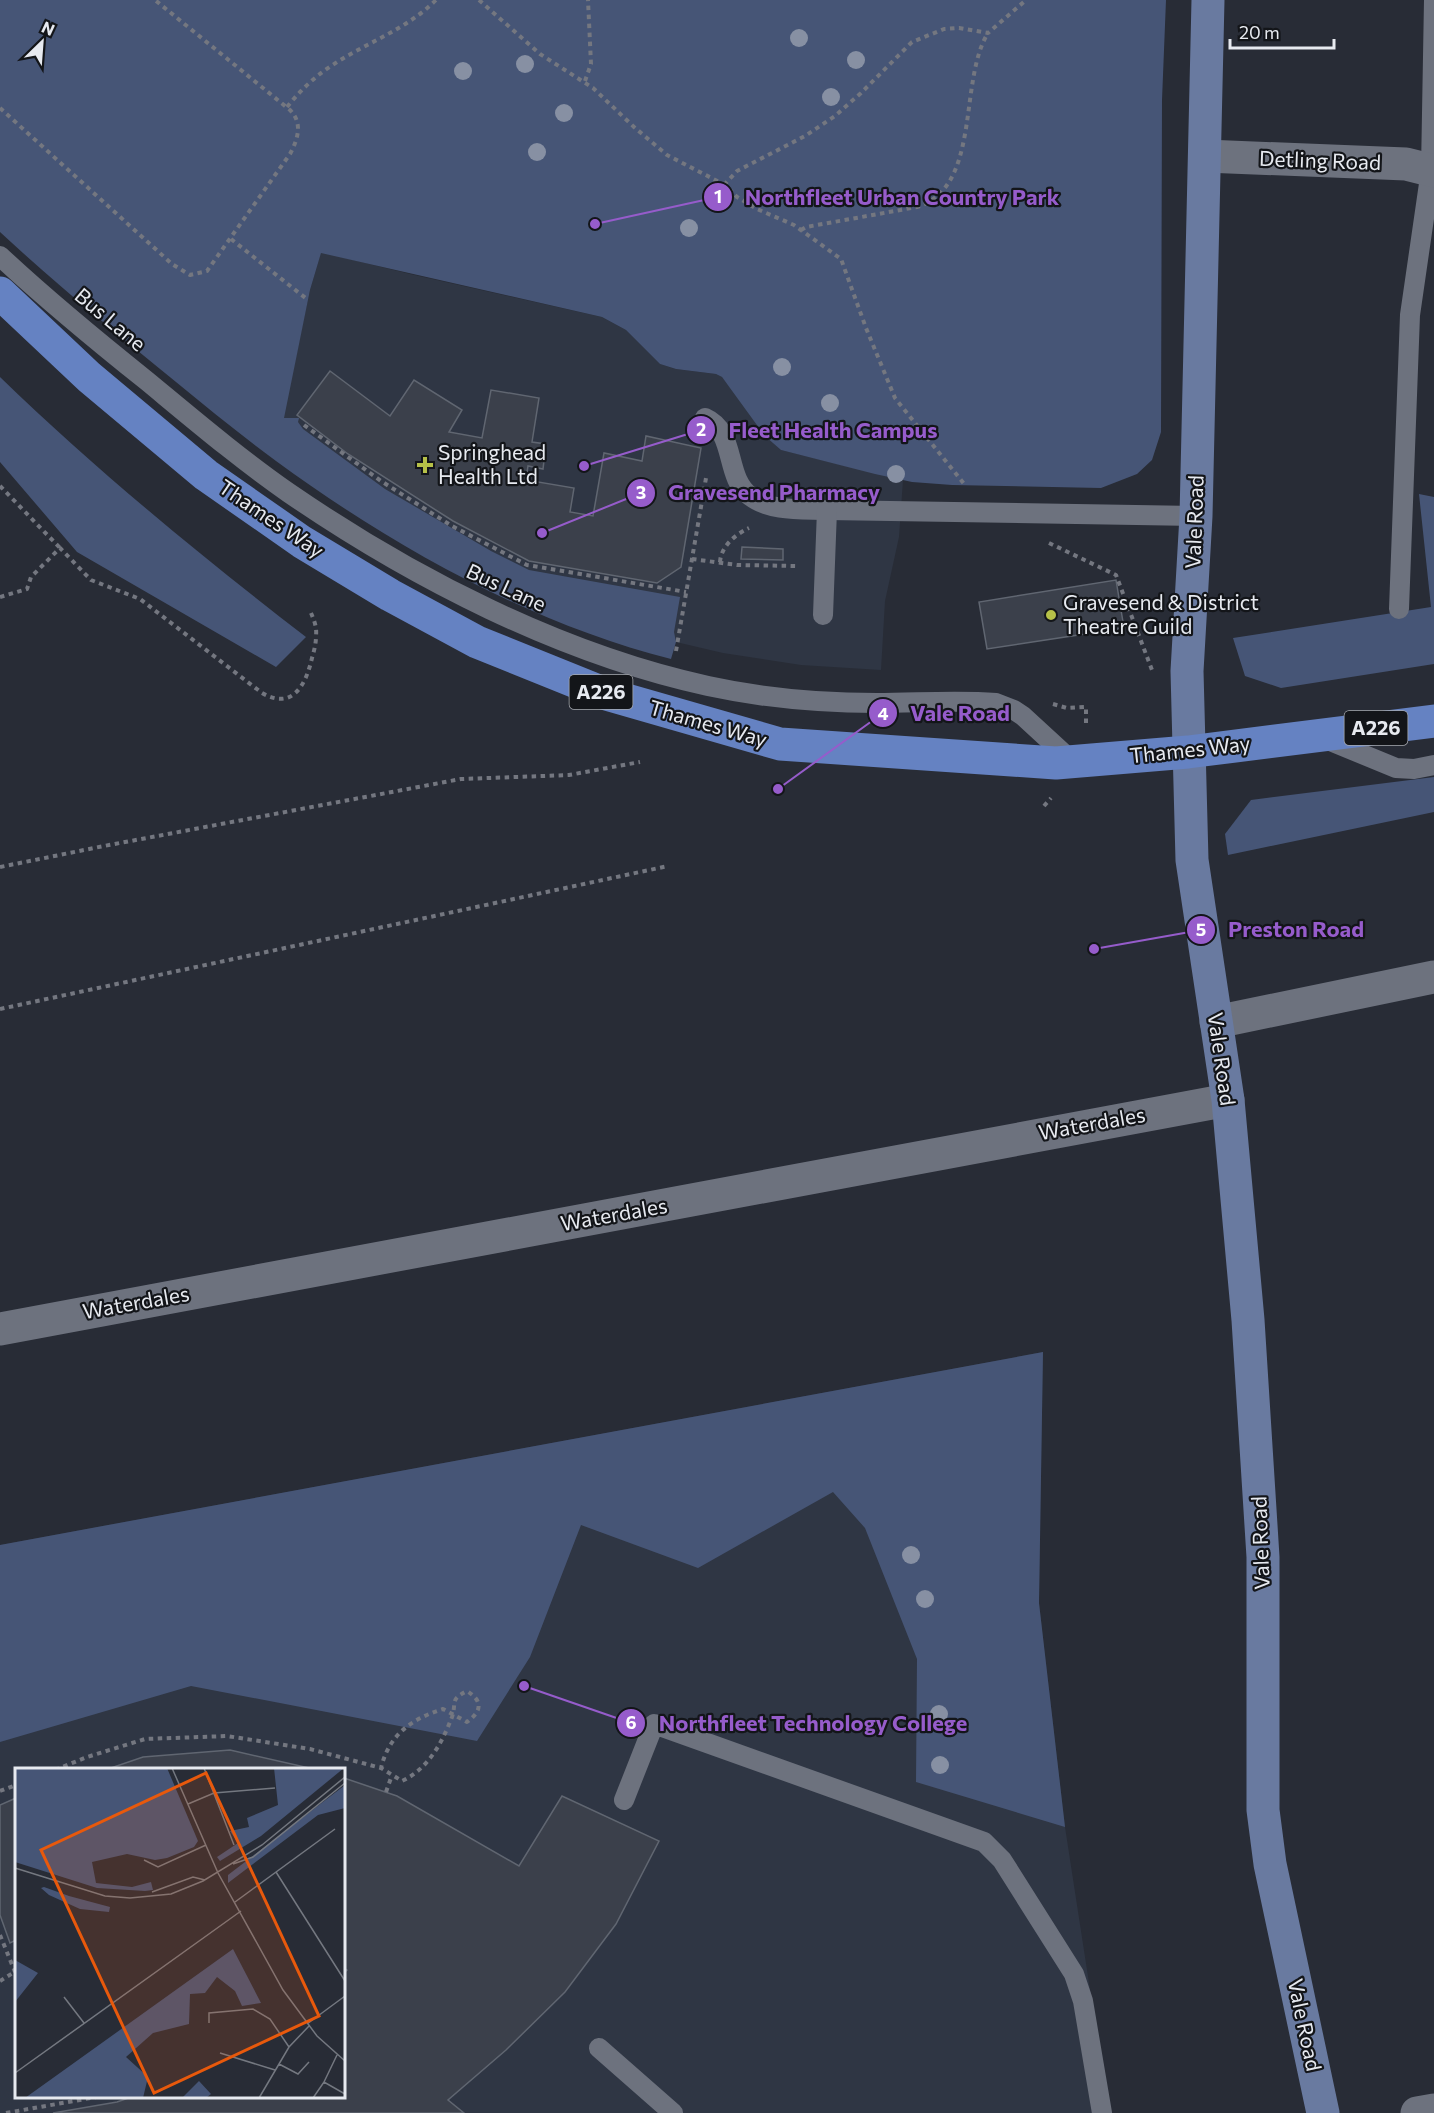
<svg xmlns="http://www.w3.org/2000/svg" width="1434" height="2113" font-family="Commissioner,sans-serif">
<rect width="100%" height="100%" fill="#282c36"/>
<!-- built -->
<g fill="#2f3644" fill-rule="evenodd">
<path d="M321,252L410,274L602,317L626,330L660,364L676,369L716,374L722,377L781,450L903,480L899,537L885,601L881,670L801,665L723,653L676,642L605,618L280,432L310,290Z"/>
<path d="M1043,1352L1039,1603L1065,1827L1109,2113H0V1545ZM16,1770H344V2096H16Z"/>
</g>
<!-- green -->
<g fill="#465576">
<path d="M0,0H1166L1162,100L1161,432L1152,460L1137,474L1101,488L952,485L912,482L875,474L781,450L765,436L722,377L716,374L676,369L660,364L626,330L602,317L321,253L310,290L284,418H299L298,422L303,429L385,489L491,551L529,570L680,597L674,632L676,642L671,659C531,624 392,546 276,461C242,436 209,409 176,382C116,333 57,285 0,232Z"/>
<path d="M0,377C96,470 201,556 306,637L276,667L77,552L0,462Z"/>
<path d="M1419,494L1434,497V664L1281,688L1245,676L1233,638L1431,607Z"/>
<path d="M1434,777V812L1228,855L1225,834L1251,800Z"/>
<path d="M1043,1352L1039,1603L1065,1827L916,1782L917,1659L865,1528L833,1492L698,1568L581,1525L530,1657L477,1741L191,1686L0,1742V1545Z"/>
</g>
<!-- building -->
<g fill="#3b404b" stroke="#606671" stroke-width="1.5">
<path d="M330,371L390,416L414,380L462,410L449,432L482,438L491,390L539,398L532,442L546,444L543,469L528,466L526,480L574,488L570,512L593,516L604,453L642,461L646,436L701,448L681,567L657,583L529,561L453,521L348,454L297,415Z"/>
<path d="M742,547L783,549V560L741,559Z"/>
<path d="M1116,580L1124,628L987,649L979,602Z"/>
<path d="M230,1750L318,1770H105L143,1757Z"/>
<path d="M344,1778L397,1796L519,1866L562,1796L659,1841L616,1924L565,1992L506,2050L448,2100L464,2113H53L117,2102L134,2096H344V1973L347,1970L344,1968Z"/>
<path d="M16,1798V1940L10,1943L0,1915V1805Z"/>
</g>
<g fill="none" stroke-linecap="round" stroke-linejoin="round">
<!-- path -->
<g stroke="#747780" stroke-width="4" stroke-dasharray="4.5 4.5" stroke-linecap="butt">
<path d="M479,0L540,54L593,88L634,127L667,155L725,185L737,197L757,209L794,225L841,259L866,328L895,398L965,485"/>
<path d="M585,81L591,64L588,0"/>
<path d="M287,107C300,91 313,78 331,66C365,43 406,30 436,0"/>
<path d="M0,108L172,264L190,275L207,271L290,154C298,139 303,123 290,110L155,0"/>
<path d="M724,185L737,171L805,136L835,116L861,93L912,42L944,29L959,28L988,33L1026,0"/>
<path d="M801,230L806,227L917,207C982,187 958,81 988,33"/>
<path d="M231,239L308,300"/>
<path d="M304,425L381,481L452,526L527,565L686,592"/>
<path d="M0,486L60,548"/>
<path d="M1049,543L1116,575L1152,670"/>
<path d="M692,559L737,565L798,566"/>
<path d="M720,562C721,546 736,534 749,528"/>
<path d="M0,597L27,589L31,577L60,548L91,580L140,599L262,693C293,711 306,684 312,658C314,651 316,644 316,636C317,627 314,620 311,613"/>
<path d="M676,651L706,478"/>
<path d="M1053,704L1067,708L1086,707V726"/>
<path d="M1044,806L1051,798"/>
<path d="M0,867L104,846L461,779L569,775L640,762"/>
<path d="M0,1009L668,866"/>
<path d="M55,1770L87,1757L145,1739L227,1736L310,1749L381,1768L402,1781C428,1769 442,1743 452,1717C457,1702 449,1700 467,1691C483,1701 482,1711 467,1722L443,1709C411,1719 389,1735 381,1768"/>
<path d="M0,1791L16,1785"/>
<path d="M386,1792L392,1775"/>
<path d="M0,1935L15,1972"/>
<path d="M0,1981L16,1971"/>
<path d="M6,2113L102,2096"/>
</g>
<!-- lane -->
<g stroke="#6d727e" stroke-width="20">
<path d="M0,256C47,300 97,341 147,381C193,419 240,459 289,493C413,578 561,654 708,686C763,698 821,703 877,703C917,703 956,700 996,703L1014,710L1023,716L1072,761"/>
<path d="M705,418C737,432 724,477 750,496C771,512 802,509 827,510L1196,516"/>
<path d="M1399,609L1410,315L1431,170L1434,0"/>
<path d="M823,615L827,510"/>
<path d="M1323,738L1396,768L1414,769L1434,765"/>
<path d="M624,1800L654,1724L984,1842L1002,1860L1074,1974L1083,2001L1102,2113"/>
<path d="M599,2048L673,2113"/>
</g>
<!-- street -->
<g stroke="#6d727e" stroke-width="33">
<path d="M1205,156L1406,164L1434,171"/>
<path d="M1216,1022L1434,977"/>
<path d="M0,1329L1228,1100"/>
<path d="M1417,2113L1434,2110"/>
</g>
<!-- secondary -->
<path stroke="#697aa0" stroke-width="33" d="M1208,0L1196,516L1187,671L1192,860L1228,1100L1248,1320L1263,1557V1810L1270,1864L1323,2113"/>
<!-- primary -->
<path stroke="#6582c2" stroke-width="33" d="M0,293L89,377L206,475L302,542L390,595L477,642L606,694L780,744L1056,763L1188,752L1434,721"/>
</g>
<!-- trees -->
<g fill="#8790a3">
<circle cx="799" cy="38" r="9"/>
<circle cx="856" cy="60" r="9"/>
<circle cx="525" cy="64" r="9"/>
<circle cx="463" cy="71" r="9"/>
<circle cx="831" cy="97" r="9"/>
<circle cx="564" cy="113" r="9"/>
<circle cx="537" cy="152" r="9"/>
<circle cx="689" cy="228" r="9"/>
<circle cx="782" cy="367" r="9"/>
<circle cx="830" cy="403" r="9"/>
<circle cx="896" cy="474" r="9"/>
<circle cx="911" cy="1555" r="9"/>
<circle cx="925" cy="1599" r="9"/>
<circle cx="939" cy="1714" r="9"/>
<circle cx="940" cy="1765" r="9"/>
</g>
<!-- markers -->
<g fill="#b6c148" stroke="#131519" stroke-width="2">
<path d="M422 456h6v6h6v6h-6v6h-6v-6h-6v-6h6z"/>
<circle cx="1051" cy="615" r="6"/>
</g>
<g text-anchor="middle" stroke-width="4.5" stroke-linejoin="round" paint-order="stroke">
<!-- shield labels -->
<g fill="#131519" stroke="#a7aab0" stroke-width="1.5">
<rect x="569.5" y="675" width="63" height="34" rx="4.5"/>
<rect x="1344.5" y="711" width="63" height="34" rx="4.5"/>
</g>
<g font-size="20" font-weight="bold" fill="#e7eaf0">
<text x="601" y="699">A226</text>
<text x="1376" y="735">A226</text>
</g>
<!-- street labels -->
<g font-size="21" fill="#e7eaf0" stroke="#131519">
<text transform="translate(1320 161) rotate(2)" y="7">Detling Road</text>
<text transform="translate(110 320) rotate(40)" y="7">Bus Lane</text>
<text transform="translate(271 519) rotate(34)" y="7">Thames Way</text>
<text transform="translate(1195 522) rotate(-88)" y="7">Vale Road</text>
<text transform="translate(506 588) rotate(25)" y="7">Bus Lane</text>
<text transform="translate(708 724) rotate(16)" y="7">Thames Way</text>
<text transform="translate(1190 750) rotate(-6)" y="7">Thames Way</text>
<text transform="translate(1221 1059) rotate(82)" y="7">Vale Road</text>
<text transform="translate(1092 1124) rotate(-10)" y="7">Waterdales</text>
<text transform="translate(614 1215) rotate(-10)" y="7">Waterdales</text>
<text transform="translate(136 1303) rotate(-10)" y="7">Waterdales</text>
<text transform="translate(1261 1543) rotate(-92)" y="7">Vale Road</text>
<text transform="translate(1304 2025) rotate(78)" y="7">Vale Road</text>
</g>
<!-- poi labels -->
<g font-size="21" fill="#e7eaf0" stroke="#131519" text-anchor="start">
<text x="438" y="460">Springhead<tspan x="438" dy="24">Health Ltd</tspan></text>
<text x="1063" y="610">Gravesend &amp; District<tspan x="1063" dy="24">Theatre Guild</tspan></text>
</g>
</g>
<!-- overview -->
<g transform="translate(15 1768)">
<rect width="330" height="330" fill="#282c36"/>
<path d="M0,0H152L183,73L179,79L152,90L140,92L112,86L77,94L81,115L117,119L136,114L138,122L130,123L82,120L0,94ZM259,0H329L246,68L205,93L202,89L223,75L215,63L234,59L232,50L263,37ZM330,17V40L303,47L213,115V107ZM29,119L54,128L95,139L94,144L65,141L34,127L26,120ZM218,181L246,235L227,238L220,223L202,209L190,225L175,226L174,256L138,265L111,289L133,309L128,330H10ZM0,192L23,205L0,234ZM184,313L196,326L191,330H167Z" fill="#465576"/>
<path fill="none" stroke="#747880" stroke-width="1.5" d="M157,0L203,105L268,222L302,268L330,293M189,0L219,77M173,36L199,25L260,20M129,92L143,99L191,77M218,96L238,89L330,15M0,100L90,128L115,130L156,126L188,113L247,77L330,9M261,104L330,213M137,124L178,109L190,112M220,134L320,61M49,229L69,255M194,255V245L238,241L255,251L274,279M292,256L330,228M205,285L260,302M264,296L283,306L294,294M0,305L226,143M309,314L322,287M244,330L274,279L294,258M298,330L309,314L330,326"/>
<path fill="#e8590c" fill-opacity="0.15" stroke="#e8590c" stroke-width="3" d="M191,5L304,248L139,325L26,82Z"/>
<rect width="330" height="330" fill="none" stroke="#e7eaf0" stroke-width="3"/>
</g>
<!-- callouts -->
<path fill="none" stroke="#965ccb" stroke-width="2" d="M595 224L718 197M584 466L701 430M542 533L641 493M778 789L883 713M1094 949L1201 930M524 1686L631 1723"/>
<g fill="#965ccb" stroke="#131519" stroke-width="2">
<circle cx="595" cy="224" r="6"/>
<circle cx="584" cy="466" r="6"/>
<circle cx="542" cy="533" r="6"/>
<circle cx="778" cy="789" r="6"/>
<circle cx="1094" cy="949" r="6"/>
<circle cx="524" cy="1686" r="6"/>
<circle cx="718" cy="197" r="15"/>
<circle cx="701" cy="430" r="15"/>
<circle cx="641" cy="493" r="15"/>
<circle cx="883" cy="713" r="15"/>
<circle cx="1201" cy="930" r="15"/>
<circle cx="631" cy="1723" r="15"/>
</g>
<g font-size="18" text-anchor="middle" font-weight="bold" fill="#fff">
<text x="718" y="203">1</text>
<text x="701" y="436">2</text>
<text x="641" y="499">3</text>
<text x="883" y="720">4</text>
<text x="1201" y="936">5</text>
<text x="631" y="1729">6</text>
</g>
<g font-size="22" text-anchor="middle" font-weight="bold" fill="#965ccb" stroke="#131519" stroke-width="4.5" stroke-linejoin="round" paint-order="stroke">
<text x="902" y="205">Northfleet Urban Country Park</text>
<text x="833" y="438">Fleet Health Campus</text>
<text x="774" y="500">Gravesend Pharmacy</text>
<text x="960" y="721">Vale Road</text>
<text x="1296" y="937">Preston Road</text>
<text x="813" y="1731">Northfleet Technology College</text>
</g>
<!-- north arrow -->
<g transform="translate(42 42) rotate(25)" stroke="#131519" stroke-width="4.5" paint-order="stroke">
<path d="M0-4.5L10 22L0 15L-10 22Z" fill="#e7eaf0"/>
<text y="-9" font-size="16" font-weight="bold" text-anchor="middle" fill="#e7eaf0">N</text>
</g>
<!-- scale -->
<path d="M1230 39v9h104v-9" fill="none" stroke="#e7eaf0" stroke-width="3"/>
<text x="1239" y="39" font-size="18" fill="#e7eaf0" stroke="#131519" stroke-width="4.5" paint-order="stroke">20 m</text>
</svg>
